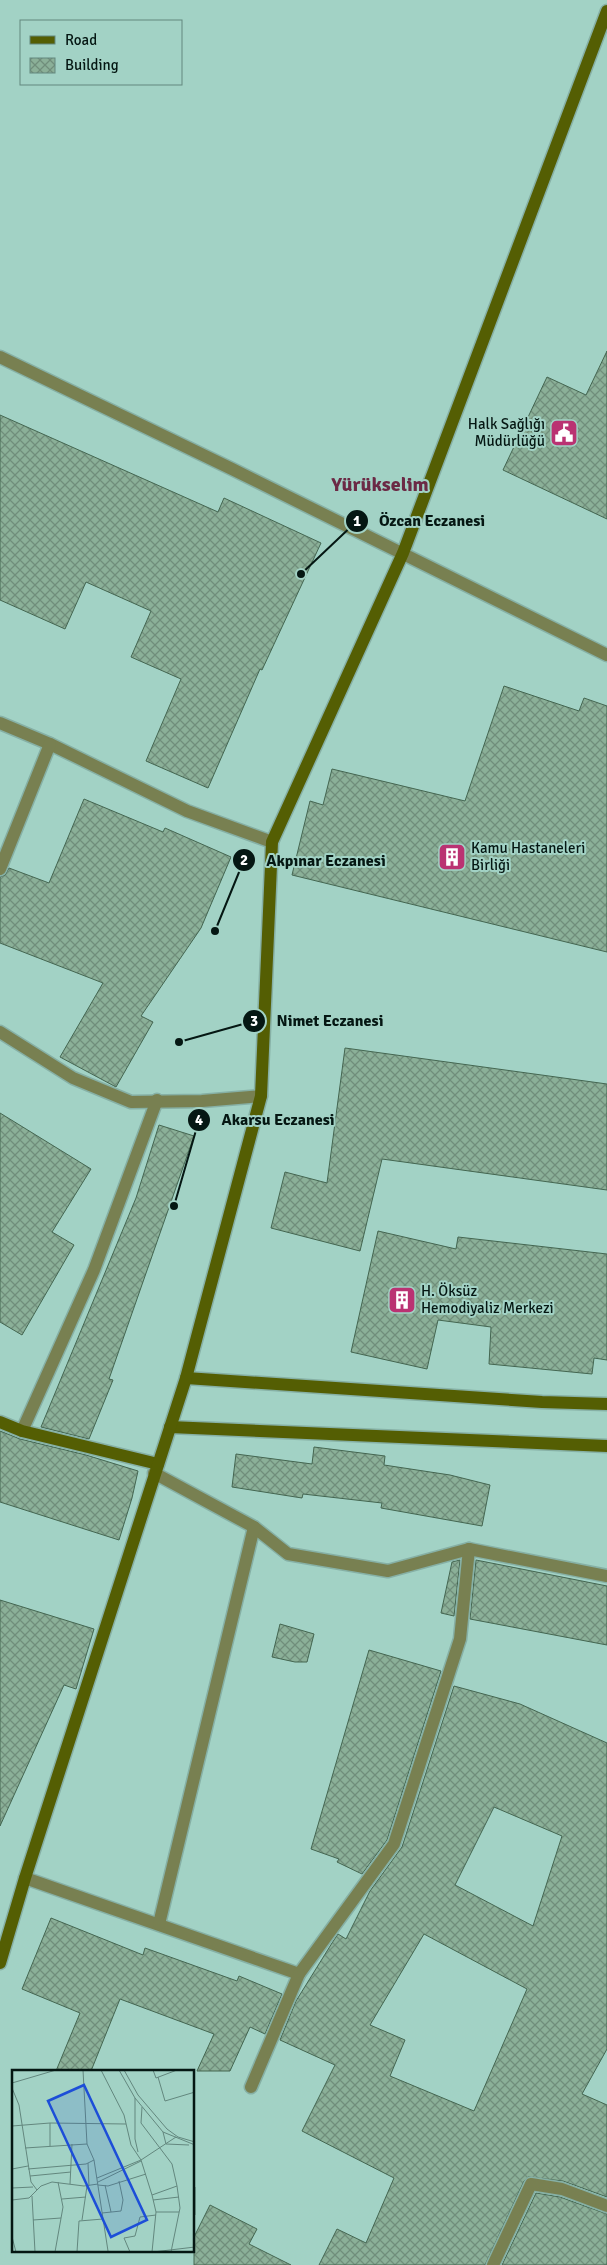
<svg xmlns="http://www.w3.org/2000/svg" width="607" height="2265" font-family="Signika,sans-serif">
<defs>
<pattern id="building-cross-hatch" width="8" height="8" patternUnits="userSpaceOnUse" patternTransform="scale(1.25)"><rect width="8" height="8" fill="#8bb098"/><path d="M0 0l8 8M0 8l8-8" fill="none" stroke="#708e7b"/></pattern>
</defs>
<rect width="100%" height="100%" fill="#a2d2c5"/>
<!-- building -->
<g fill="url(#building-cross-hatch)" stroke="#446651" fill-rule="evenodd">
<path d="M607,351V519L503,470L547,377L586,395Z"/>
<path d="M0,415L218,512L224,498L321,543L262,670L260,669L208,788L146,761L181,679L131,657L151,611L86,582L65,629L0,600Z"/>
<path d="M504,686L579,711L584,698L607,706V952L292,875L310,801L323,805L332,769L465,801Z"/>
<path d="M84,799L163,832L165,828L231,857L201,928L141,1016L153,1022L116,1087L60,1057L103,983L0,943V877L5,875L9,868L49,883Z"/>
<path d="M345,1048L607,1084V1190L382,1159L360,1251L271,1228L285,1172L327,1183Z"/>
<path d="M0,1113L91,1169L52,1232L74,1245L22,1335L0,1322Z"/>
<path d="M159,1125L194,1136L109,1379L113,1380L89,1439L41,1427L136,1198Z"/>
<path d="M378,1231L456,1249L458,1237L607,1254V1360L594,1358L592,1374L489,1364L491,1327L438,1320L427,1369L351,1352Z"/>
<path d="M0,1431L20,1439L86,1455L138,1471L132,1498L119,1540L0,1502Z"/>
<path d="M314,1447L385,1456L384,1465L450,1475L490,1485L482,1526L381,1508L382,1503L303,1494L302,1498L232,1487L236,1454L312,1464Z"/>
<path d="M460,1560L454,1616L441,1613L452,1562Z"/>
<path d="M476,1560L607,1586V1645L470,1619Z"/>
<path d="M0,1600L94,1629L76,1689L64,1685L0,1826Z"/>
<path d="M280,1624L314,1634L307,1662H295L272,1657Z"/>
<path d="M369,1650L441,1671L387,1840L362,1874L337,1862L339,1859L311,1849Z"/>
<path d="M454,1686L520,1704L607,1743V2049L582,2094L607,2105V2197L563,2181L528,2177L524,2181L485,2265H319L337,2229L366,2243L394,2178L302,2131L335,2065L280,2040L296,2001L332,1943L338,1934L346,1939L370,1891L402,1847ZM494,1807L562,1836L533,1926L455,1885ZM424,1934L527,1989L474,2111L390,2076L405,2040L370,2025Z"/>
<path d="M51,1918L143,1955L145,1948L237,1981L239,1976L282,1994L265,2034L250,2027L230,2071H197L214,2034L120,1999L91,2071H56L80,2013L22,1989Z"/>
<path d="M536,2193L560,2197L607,2214V2265H502Z"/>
<path d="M210,2205L257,2229L249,2244L291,2265H194V2237Z"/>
</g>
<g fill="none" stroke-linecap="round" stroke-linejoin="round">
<defs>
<g id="street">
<path d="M0,357L232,469L607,655"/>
<path d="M0,723L50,744L187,811L272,842"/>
<path d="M0,869L50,744"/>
<path d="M0,1032L73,1078L131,1102L202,1101L261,1096"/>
<path d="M22,1431L94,1270L157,1100"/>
<path d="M154,1473L254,1527L288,1554L388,1571L469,1549L607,1576"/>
<path d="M25,1878L299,1974L394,1844L460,1639L469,1549"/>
<path d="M159,1924L254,1527"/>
<path d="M251,2087L299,1974"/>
<path d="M493,2265L531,2184L562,2189L607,2206"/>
</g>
<g id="secondary">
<path d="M186,1378L542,1402L607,1404"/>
<path d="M0,1422L22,1431L158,1464"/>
<path d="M170,1427L607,1446"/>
<path d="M0,1963L25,1878L186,1378L261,1096L272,842L403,553L607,11"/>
</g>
</defs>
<!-- street casing -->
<use href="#street" stroke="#86b0a5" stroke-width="15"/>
<!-- secondary casing -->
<use href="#secondary" stroke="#86b0a5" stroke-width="15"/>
<!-- street -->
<use href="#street" stroke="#788051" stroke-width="12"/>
<!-- secondary -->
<use href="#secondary" stroke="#545e03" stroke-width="12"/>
</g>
<!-- icons -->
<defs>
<symbol id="civic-square" viewBox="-11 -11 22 22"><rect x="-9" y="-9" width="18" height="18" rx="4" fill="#ba3272" stroke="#a2d2c5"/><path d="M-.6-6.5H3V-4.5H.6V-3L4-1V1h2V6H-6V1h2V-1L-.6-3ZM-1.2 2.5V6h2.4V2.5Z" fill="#fff"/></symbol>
<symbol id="building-square" viewBox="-11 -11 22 22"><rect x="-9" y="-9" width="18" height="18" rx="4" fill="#ba3272" stroke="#a2d2c5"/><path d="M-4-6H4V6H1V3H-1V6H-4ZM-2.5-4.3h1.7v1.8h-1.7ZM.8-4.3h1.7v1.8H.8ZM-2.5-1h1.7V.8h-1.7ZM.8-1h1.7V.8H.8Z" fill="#fff"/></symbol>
</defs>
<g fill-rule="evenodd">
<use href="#civic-square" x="548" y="417" width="32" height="32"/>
<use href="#building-square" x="436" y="841" width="32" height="32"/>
<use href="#building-square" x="386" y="1284" width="32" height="32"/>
</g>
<g text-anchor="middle" stroke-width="4" stroke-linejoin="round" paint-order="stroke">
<!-- poi labels -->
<g font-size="15" fill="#051713" stroke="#a2d2c5" text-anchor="start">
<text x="545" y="429" text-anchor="end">Halk Sağlığı<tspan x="545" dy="17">Müdürlüğü</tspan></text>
<text x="471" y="853">Kamu Hastaneleri<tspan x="471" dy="17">Birliği</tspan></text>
<text x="421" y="1296">H. Öksüz<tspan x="421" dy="17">Hemodiyaliz Merkezi</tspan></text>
</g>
<!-- district labels -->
<g font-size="20" font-weight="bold" fill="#6b2945" stroke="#a2d2c5">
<text x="380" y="491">Yürükselim</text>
</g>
</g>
<!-- overview -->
<g transform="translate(12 2070)">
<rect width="182" height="182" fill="#a2d2c5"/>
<path fill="none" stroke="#63877e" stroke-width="1" d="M71,0L75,74L82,90L96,181M89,0L112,45L119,75L129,90L140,125L144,142L140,182M107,0L123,28L151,62L183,75M112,0L126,25L155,59L166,67L183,72M141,0L144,8L165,0M146,7L153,31L183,22M0,13L44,0M0,18L7,35L19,112L25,120M123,28V69L126,82M130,37L129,53L160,94L165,116L168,138L159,182M0,56L38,53L114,54M151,62L154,74L177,75M38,76V53M13,78L75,74M76,93L77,116M0,99L16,96M16,99L74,94L82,90M18,106L59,102M85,108L129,90L164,67M86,112L129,91M58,114L60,74M86,115L96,116L134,104M93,115L99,142M183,117V145M0,118L21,117M140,125L165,116M20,126L23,182M50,129L74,127M0,130L17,128L29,116L40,112L72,116L86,114M141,130L167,127M144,142H167M90,143L109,141L111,130L107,111M21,150L49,148M70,150L75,116M0,167L4,182M43,182L51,137L46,112M65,182L67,151L91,149M73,182H112M118,182L112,168L123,166L128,147L144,145M141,182L183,177"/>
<path fill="#1d4ed8" fill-opacity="0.15" stroke="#1d4ed8" stroke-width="2.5" d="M72,15L135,150L99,167L36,31Z"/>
<rect width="182" height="182" fill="none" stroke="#051713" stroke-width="2.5"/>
</g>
<!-- callouts -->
<path fill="none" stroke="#051713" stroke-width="2" d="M301 574L357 521M215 931L244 860M179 1042L254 1021M174 1206L199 1120"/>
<g fill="#051713" stroke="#a2d2c5" stroke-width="2">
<circle cx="301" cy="574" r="5"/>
<circle cx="215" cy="931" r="5"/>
<circle cx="179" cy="1042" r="5"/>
<circle cx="174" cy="1206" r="5"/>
<circle cx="357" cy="521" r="12"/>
<circle cx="244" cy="860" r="12"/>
<circle cx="254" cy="1021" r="12"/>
<circle cx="199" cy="1120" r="12"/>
</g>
<g font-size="15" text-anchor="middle" font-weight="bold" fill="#fff">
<text x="357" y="526">1</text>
<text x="244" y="865">2</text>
<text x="254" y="1026">3</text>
<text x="199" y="1125">4</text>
</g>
<g font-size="16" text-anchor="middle" font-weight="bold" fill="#051713" stroke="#a2d2c5" stroke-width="4" stroke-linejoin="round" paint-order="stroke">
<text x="432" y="526">Özcan Eczanesi</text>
<text x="326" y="866">Akpınar Eczanesi</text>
<text x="330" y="1026">Nimet Eczanesi</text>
<text x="278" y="1125">Akarsu Eczanesi</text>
</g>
<!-- legend -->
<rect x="20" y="20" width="162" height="65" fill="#a2d2c5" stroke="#63877e"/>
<rect x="30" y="36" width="25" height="8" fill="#545e03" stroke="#63877e"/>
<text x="65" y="45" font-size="15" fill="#051713">Road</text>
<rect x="30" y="58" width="25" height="15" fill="url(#building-cross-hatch)" stroke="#63877e"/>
<text x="65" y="70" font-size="15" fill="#051713">Building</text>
</svg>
